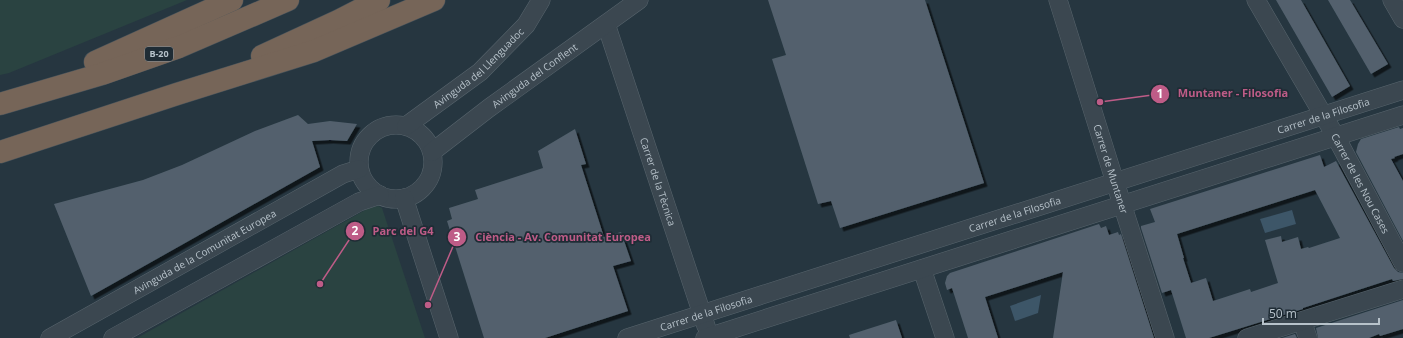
<svg xmlns="http://www.w3.org/2000/svg" width="1403" height="338" font-family="'Open Sans',sans-serif">
<defs>
<filter id="shadow"><feDropShadow dx="3.5" dy="3.5" stdDeviation="0" flood-color="#0009"/></filter>
</defs>
<rect width="100%" height="100%" fill="#263640"/>
<!-- green -->
<g fill="#2a4341">
<path d="M0,0H187L9,73L0,75Z"/>
<path d="M378,206L382,208L425,338H137L367,209Z"/>
</g>
<!-- water -->
<g fill="#3d5668">
<path d="M1292,210L1296,224L1265,233L1260,219Z"/>
<path d="M1041,295L1038,313L1015,321L1010,306Z"/>
</g>
<!-- building -->
<g fill="#52616d" fill-rule="evenodd" filter="url(#shadow)">
<path d="M768,0H925L984,183L840,228L831,201L818,204L772,59L786,55Z"/>
<path d="M1276,0H1301L1350,86L1332,97Z"/>
<path d="M1328,0H1350L1388,64L1371,74Z"/>
<path d="M298,115L308,124L330,121L357,124L347,141L330,140L312,141L320,167L91,296L54,204L143,180L182,165L255,131Z"/>
<path d="M1399,127L1400,129L1403,128V154L1394,157L1395,158L1391,159L1403,181V241L1356,152L1358,144L1361,139Z"/>
<path d="M575,129L586,164L581,165L604,237L621,232L631,261L613,266L628,311L545,338H484L447,221L452,219L449,208L478,199L475,190L543,168L538,151Z"/>
<path d="M1320,155L1324,167L1336,161L1394,268L1398,272L1403,273V279L1393,281L1392,279L1303,308V309L1209,338H1186L1171,290L1162,293L1141,228V226L1155,222L1150,209ZM1315,190L1340,238L1309,248L1308,247L1301,249L1298,237L1282,242L1281,236L1265,240L1278,283L1251,292L1250,289L1213,301L1206,278L1191,283L1183,258H1184L1177,234Z"/>
<path d="M1099,224L1101,228L1106,226L1109,235L1118,232L1119,235L1121,234L1154,338H1053L1063,272L985,297L998,338H968L952,288L947,290L945,283L947,276L950,273Z"/>
<path d="M1403,300V329L1380,336L1379,334L1369,338H1318L1316,328Z"/>
<path d="M896,320L902,338H850L849,335Z"/>
<path d="M1295,334L1297,338H1282Z"/>
</g>
<g fill="none" stroke-linecap="round" stroke-linejoin="round">
<defs>
<g id="minor">
<path id="s1" d="M1058,0L1115,182L1165,338"/>
<path id="s2" d="M1256,0L1336,137L1403,263"/>
<path d="M1392,0L1403,19"/>
<path id="s3" d="M606,24L706,326"/>
<circle cx="396" cy="162" r="37"/>
<path id="s4" d="M406,126L480,72L526,25L541,0"/>
<path id="s5" d="M432,152L489,108L639,0"/>
<path d="M404,198L449,338"/>
<path d="M922,269L945,338"/>
<path d="M1302,321L1308,338"/>
<path id="s6" d="M50,338L343,174L359,169"/>
<path d="M113,338L359,202L380,195"/>
<path id="s7" d="M627,338L1403,90"/>
<path d="M705,338L1403,115"/>
<path d="M1247,338L1403,289"/>
</g>
<g id="motorway">
<path d="M262,56L338,21L379,0"/>
<path d="M95,62L232,0"/>
<path d="M0,104L102,74L179,47L288,0"/>
<path d="M0,152L177,94L314,51L434,0"/>
</g>
</defs>
<!-- minor casing -->
<use href="#minor" stroke="#58656d" stroke-width="19"/>
<!-- motorway casing -->
<use href="#motorway" stroke="#45525a" stroke-width="23"/>
<!-- minor -->
<use href="#minor" stroke="#3b4750" stroke-width="18"/>
<!-- motorway -->
<use href="#motorway" stroke="#766558" stroke-width="22"/>
</g>
<g text-anchor="middle" stroke-width="3.5" stroke-linejoin="round" paint-order="stroke">
<!-- shield labels -->
<rect fill="#1f2c35" stroke="#89959d" stroke-width="1" x="145" y="47" width="28" height="14" rx="3"/>
<g font-size="9" font-weight="bold" fill="#b7c2ca">
<text x="159" y="57">B-20</text>
</g>
<!-- street labels -->
<g font-size="10" fill="#b7c2ca" stroke="#1f2c35">
<text dy="4" stroke="none"><textPath href="#s4" startOffset="93">Avinguda del Llenguadoc</textPath></text>
<text dy="4" stroke="none"><textPath href="#s5" startOffset="128">Avinguda del Conflent</textPath></text>
<text dy="4" stroke="none"><textPath href="#s7" startOffset="731">Carrer de la Filosofia</textPath></text>
<text dy="4" stroke="none"><textPath href="#s1" startOffset="177">Carrer de Muntaner</textPath></text>
<text dy="4" stroke="none"><textPath href="#s3" startOffset="166">Carrer de la Tècnica</textPath></text>
<text dy="4" stroke="none"><textPath href="#s2" startOffset="211">Carrer de les Nou Cases</textPath></text>
<text dy="4" stroke="none"><textPath href="#s7" startOffset="407">Carrer de la Filosofia</textPath></text>
<text dy="4" stroke="none"><textPath href="#s6" startOffset="177">Avinguda de la Comunitat Europea</textPath></text>
<text dy="4" stroke="none"><textPath href="#s7" startOffset="83">Carrer de la Filosofia</textPath></text>
</g>
</g>
<!-- callouts -->
<path fill="none" stroke="#be5c87" stroke-width="1.5" d="M1100 102L1160 94M320 284L355 231M428 305L457 237"/>
<g fill="#be5c87" stroke="#1f2c35" stroke-width="1.5">
<circle cx="1100" cy="102" r="4"/>
<circle cx="320" cy="284" r="4"/>
<circle cx="428" cy="305" r="4"/>
<circle cx="1160" cy="94" r="10"/>
<circle cx="355" cy="231" r="10"/>
<circle cx="457" cy="237" r="10"/>
</g>
<g font-size="12" text-anchor="middle" font-weight="bold" fill="#fff">
<text x="1160" y="98">1</text>
<text x="355" y="235">2</text>
<text x="457" y="241">3</text>
</g>
<g font-size="11" text-anchor="middle" font-weight="bold" fill="#be5c87" stroke="#1f2c35" stroke-width="3.5" stroke-linejoin="round" paint-order="stroke">
<text x="1233" y="97">Muntaner - Filosofia</text>
<text x="403" y="235">Parc del G4</text>
<text x="563" y="241">Ciència - Av. Comunitat Europea</text>
</g>
<!-- scale -->
<path d="M1263 318v6h116v-6" fill="none" stroke="#b7c2ca" stroke-width="2"/>
<text x="1269" y="318" font-size="12" fill="#b7c2ca" stroke="#1f2c35" stroke-width="3" paint-order="stroke">50 m</text>
</svg>
